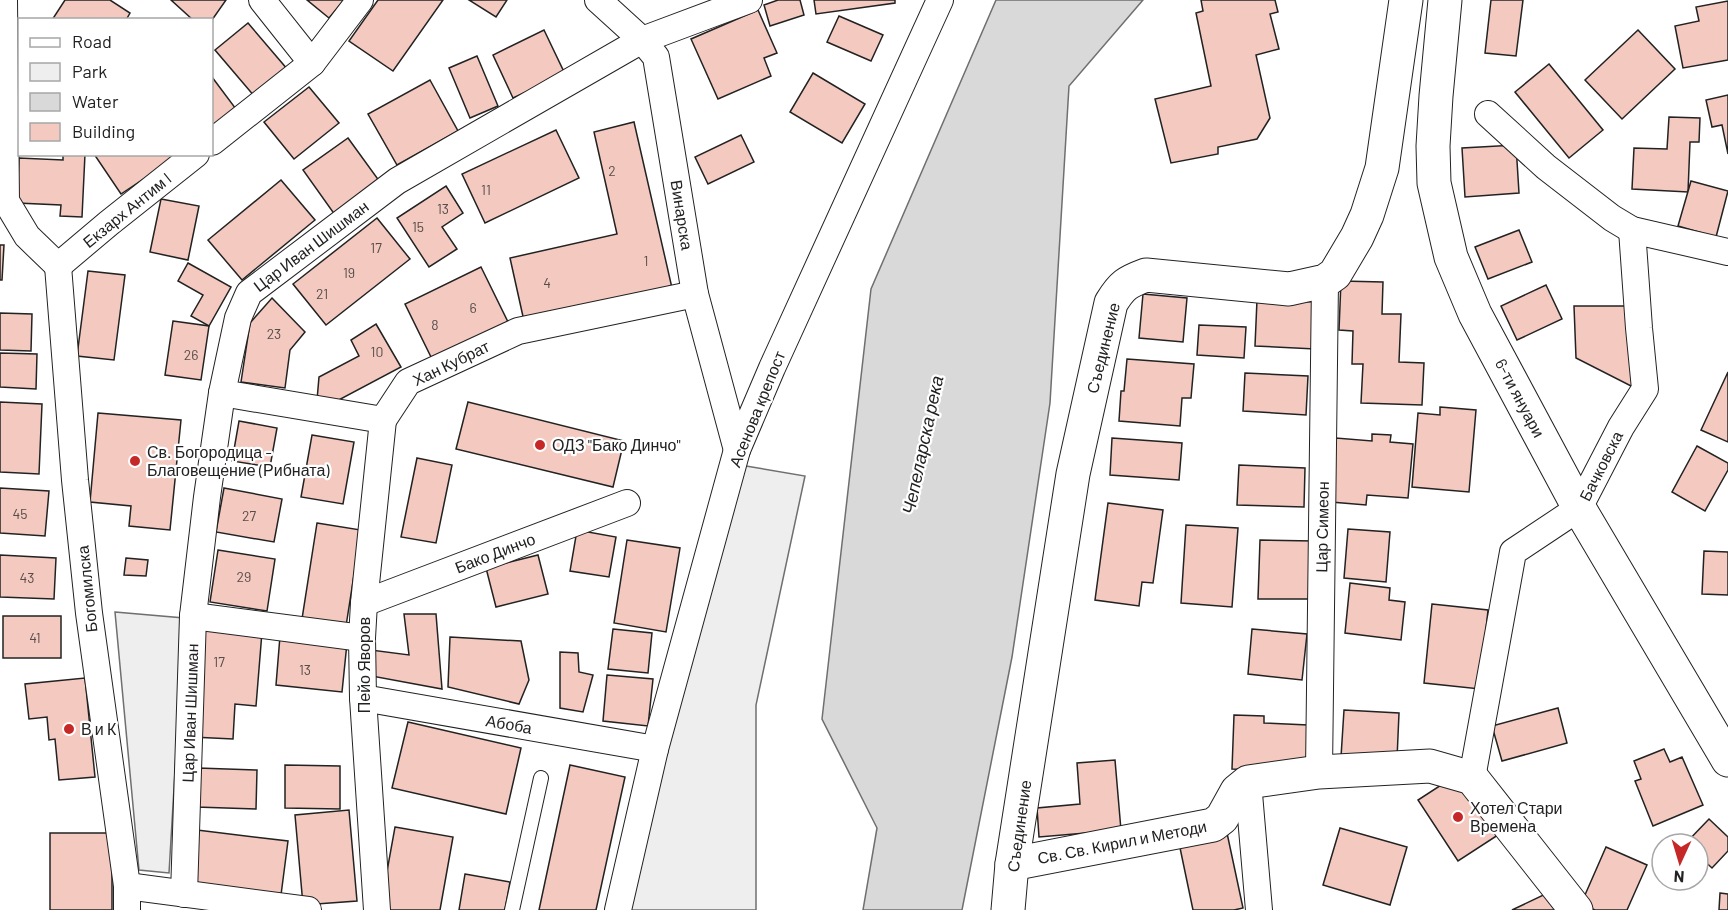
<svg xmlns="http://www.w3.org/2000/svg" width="1728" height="910" font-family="Barlow,sans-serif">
<rect width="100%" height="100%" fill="#fff"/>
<!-- green -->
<g fill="#eee" stroke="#6f6f6f" stroke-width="1.5">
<path d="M740,465L805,476L756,705V910H626Z"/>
<path d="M115,612L184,618L169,873L139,870Z"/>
</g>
<!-- water -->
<path fill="#d9d9d9" stroke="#6f6f6f" stroke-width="1.5" d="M996,0H1143L1069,86L1050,403L1012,657L962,910H863L877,828L822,719L871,289Z"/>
<!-- building -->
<g fill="#f3c9c0" stroke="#222" stroke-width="1.5">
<path d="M65,0H110L130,13L126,20H52Z"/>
<path d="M171,0H226L212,20H193Z"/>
<path d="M307,0H344L329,18Z"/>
<path d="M378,0H443L393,71L349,41Z"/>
<path d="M469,0H507L496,17Z"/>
<path d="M778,0H800L804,15L770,26L764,5Z"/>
<path d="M814,0H895V3L816,14Z"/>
<path d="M1201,0H1275L1278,12L1270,14L1279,49L1256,55L1270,118L1257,139L1218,147V154L1171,163L1155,99L1211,86L1196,13L1203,11Z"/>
<path d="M1491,0H1523L1516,56L1485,53Z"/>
<path d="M1728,1V60L1683,68L1675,26L1699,21L1696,7Z"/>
<path d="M758,10L777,53L764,58L771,76L718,99L691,39Z"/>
<path d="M839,16L883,35L871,61L827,42Z"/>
<path d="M248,23L288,70L255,97L215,50Z"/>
<path d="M544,30L565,74L513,98L493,55Z"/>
<path d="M1638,30L1675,69L1622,119L1585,80Z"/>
<path d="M477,56L498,106L470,118L449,68Z"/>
<path d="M1549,64L1603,130L1569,158L1515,92Z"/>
<path d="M813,73L865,104L842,143L790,112Z"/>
<path d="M212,77L236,109L212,127Z"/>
<path d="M430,80L458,131L397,165L368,114Z"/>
<path d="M309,87L339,123L294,159L264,122Z"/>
<path d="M1728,95V154L1722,125L1712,127L1706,100Z"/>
<path d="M1669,117L1700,118L1699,142H1690L1688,192L1632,189L1634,148L1667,149Z"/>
<path d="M634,122L672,288L524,321L510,258L617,234L594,132Z"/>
<path d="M556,130L579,178L485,223L462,174Z"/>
<path d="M741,135L754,162L708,184L695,157Z"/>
<path d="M348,138L380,182L335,215L303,170Z"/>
<path d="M1516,145L1519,193L1465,197L1462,148Z"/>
<path d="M63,154H85L82,217L60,216L61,205L17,203L19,158L63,160Z"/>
<path d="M94,154H181L121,194Z"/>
<path d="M281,180L315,220L242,280L208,240Z"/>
<path d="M1691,181L1728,191L1716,237L1678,226Z"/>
<path d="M446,186L463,213L442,227L457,249L429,267L397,218Z"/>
<path d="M161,199L199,206L188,260L150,252Z"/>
<path d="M377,218L410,259L326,325L293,284Z"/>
<path d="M1519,230L1532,262L1488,279L1475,247Z"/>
<path d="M0,245H4L2,280H0Z"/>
<path d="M188,263L231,287L209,326L191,316L203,295L178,281Z"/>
<path d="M481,267L508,322L432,359L405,304Z"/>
<path d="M88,271L125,275L114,360L77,356Z"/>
<path d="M1341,281L1383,282L1382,314H1401L1399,362L1424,363L1422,405L1361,403L1363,364H1352L1353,331L1339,330Z"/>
<path d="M1546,285L1562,319L1517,340L1501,306Z"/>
<path d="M1143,294L1187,298L1183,342L1139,338Z"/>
<path d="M272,298L305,332L290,350L285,388L241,382L250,323Z"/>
<path d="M1257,300L1317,302L1315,349L1255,346Z"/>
<path d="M1574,306H1631L1633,387L1576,358Z"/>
<path d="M0,313L32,314L31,351L0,350Z"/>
<path d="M173,321L209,326L201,380L165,375Z"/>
<path d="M376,324L401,367L335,402L317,400L319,377L359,356L351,340Z"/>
<path d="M1199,325L1246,327L1244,358L1197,355Z"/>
<path d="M0,353L37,354L36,389L0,387Z"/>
<path d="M1127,359L1194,364L1191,398H1182L1180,426L1119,421L1121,391H1124Z"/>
<path d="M1728,372V442L1701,430Z"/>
<path d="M1245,373L1308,376L1306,415L1243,411Z"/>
<path d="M0,402L42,404L39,474L0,472Z"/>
<path d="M468,402L624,441L613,487L456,449Z"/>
<path d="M1440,407L1476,410L1469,492L1412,487L1418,413L1440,415Z"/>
<path d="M98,413L181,420L170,530L129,526L131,506L90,502Z"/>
<path d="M239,421L277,428L270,467L232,461Z"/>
<path d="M1372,434L1391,435L1390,442L1413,444L1408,498L1367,495L1366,505L1331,502L1336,438L1372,441Z"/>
<path d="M312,435L354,442L343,504L301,497Z"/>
<path d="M1112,438L1182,443L1179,480L1110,475Z"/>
<path d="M1697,446L1728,463V470L1705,511L1672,492Z"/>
<path d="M417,458L452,465L436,543L401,537Z"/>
<path d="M1239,465L1305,468L1304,507L1237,505Z"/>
<path d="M0,488L49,491L45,536L0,533Z"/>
<path d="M224,488L282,499L274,542L216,532Z"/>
<path d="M1108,503L1163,510L1153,583L1142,582L1139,606L1095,600Z"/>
<path d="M317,523L361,530L346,626L302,619Z"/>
<path d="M1186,525L1238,528L1232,607L1181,603Z"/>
<path d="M1348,529L1390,532L1386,582L1344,578Z"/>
<path d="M577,530L616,537L609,577L570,571Z"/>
<path d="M627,540L680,548L666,632L614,623Z"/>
<path d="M1260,540L1314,541L1313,599H1258Z"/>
<path d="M218,550L275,559L267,611L210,602Z"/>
<path d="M1704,551L1728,552V595L1702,594Z"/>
<path d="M0,555L56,558L54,599L0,597Z"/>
<path d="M538,555L548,594L496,607L486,568Z"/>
<path d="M126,558L148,560L146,576L124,575Z"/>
<path d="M1350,583L1390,588L1389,600L1405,602L1401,640L1345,633Z"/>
<path d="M1432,604L1488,610L1480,689L1424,683Z"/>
<path d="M404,614H436L442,689L366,675L371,650L409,655Z"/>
<rect x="3" y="616" width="58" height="42"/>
<path d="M200,627L262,632L256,706L235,704L233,739L192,737Z"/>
<path d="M613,629L652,633L648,673L608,669Z"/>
<path d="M1252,629L1307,634L1302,680L1248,674Z"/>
<path d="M280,636L347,643L342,692L276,685Z"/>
<path d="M450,637L521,641L529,680L519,704L448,687Z"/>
<path d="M560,652L578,653L579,672L593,675L583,712L560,708Z"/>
<path d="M607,675L653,679L648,726L603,721Z"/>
<path d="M85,678L95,777L59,780L55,739L49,740L47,717L29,719L25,684Z"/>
<path d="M1558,708L1567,743L1502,761L1492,726Z"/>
<path d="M1344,710L1399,713L1397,759L1341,757Z"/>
<path d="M1234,715L1264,716V723L1308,725L1306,772L1232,769Z"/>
<path d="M408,722L521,748L506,814L392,788Z"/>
<path d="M1664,749L1670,762L1682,757L1703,805L1653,826L1635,781L1641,779L1634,761Z"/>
<path d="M1115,760L1121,830L1039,837L1037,808L1080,804L1077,763Z"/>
<path d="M285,765L340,766V809L285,808Z"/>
<path d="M570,765L625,777L596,910H539Z"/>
<path d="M198,768L257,770L256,809L196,807Z"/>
<path d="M1458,774L1498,835L1458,861L1418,800Z"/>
<path d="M349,810L357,901L303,905L295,815Z"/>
<path d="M1709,819L1728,837V851L1712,868L1698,855V844L1686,843Z"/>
<path d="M395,827L453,837L440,910H380Z"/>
<path d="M1340,828L1407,847L1390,905L1323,885Z"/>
<path d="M197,830L288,841L281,895L190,884Z"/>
<rect x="50" y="833" width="62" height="77"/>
<path d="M1227,833L1243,908L1234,910H1193L1179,843Z"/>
<path d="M1606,847L1647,865L1627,910H1595L1581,904Z"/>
<path d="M465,874L510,882L505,910H459Z"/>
<path d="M1556,889L1566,910H1512Z"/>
<path d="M1720,893L1728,894V910H1719Z"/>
</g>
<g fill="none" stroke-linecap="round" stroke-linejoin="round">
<defs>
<path id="lane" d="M512,910L541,778"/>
<g id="street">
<path d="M4,0L6,201L27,236L58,266"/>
<path d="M262,0L312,63"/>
<path d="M598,0L642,40L656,57L695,294L737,450"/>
<path d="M1488,114L1546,167L1612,218L1632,230L1728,252"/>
<path d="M212,142L312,63L360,0"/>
<path d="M58,266L75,480L89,613L127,886V910"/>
<path d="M58,266L109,223L196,154"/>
<path d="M222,393L383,420L408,382L518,331L695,294"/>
<path d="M364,603L627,503"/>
<path d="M193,616L362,638"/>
<path d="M363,698L655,749"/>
<path d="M1319,772L1325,281"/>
<path d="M1472,778L1513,552L1579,508L1621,427L1645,389L1639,328L1632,230"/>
<path d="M1248,782L1259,910"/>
<path d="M127,886L308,910"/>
<path d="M184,894L193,616L207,497L222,393L238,318L249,293L397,181L642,40L749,0"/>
<path d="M377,910L363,698L362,638L364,603L383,420"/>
<path d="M618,910L655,749L737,450L772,368L940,0"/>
</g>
<g id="secondary">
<path d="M1445,0L1436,96L1433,146L1434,183L1451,257L1475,314L1579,508L1728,760"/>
<path d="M1012,864L1213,825L1222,818L1237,791L1248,782L1319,772L1430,766L1472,778L1576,910"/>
<path d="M1008,910L1012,864L1073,474L1111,303C1122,285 1127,282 1146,275L1289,289L1325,281L1335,274L1357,237L1367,215L1382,168L1406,0"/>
</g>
</defs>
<!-- lane casing -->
<use href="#lane" stroke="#222" stroke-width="16"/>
<!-- street casing -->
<use href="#street" stroke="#222" stroke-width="28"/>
<!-- secondary casing -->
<use href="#secondary" stroke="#222" stroke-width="35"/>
<!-- lane -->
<use href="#lane" stroke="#fff" stroke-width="14"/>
<!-- street -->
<use href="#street" stroke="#fff" stroke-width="26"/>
<!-- secondary -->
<use href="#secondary" stroke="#fff" stroke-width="33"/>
</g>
<!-- markers -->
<g fill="#c62828" stroke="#fff" stroke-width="2">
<circle cx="540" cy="445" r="6"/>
<circle cx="135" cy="461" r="6"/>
<circle cx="69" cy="729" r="6"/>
<circle cx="1458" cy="817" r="6"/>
</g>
<g text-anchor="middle" stroke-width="4.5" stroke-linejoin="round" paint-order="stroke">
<!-- number labels -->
<g font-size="14" fill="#564c4a">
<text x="612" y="176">2</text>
<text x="486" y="195">11</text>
<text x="443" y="214">13</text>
<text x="418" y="232">15</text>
<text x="376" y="253">17</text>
<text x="646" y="266">1</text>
<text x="349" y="278">19</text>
<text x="547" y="288">4</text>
<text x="322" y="299">21</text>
<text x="473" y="313">6</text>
<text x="435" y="330">8</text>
<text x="274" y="339">23</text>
<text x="377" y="357">10</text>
<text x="191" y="360">26</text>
<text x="20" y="519">45</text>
<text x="249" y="521">27</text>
<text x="244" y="582">29</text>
<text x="27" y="583">43</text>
<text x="35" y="643">41</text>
<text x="219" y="667">17</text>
<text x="305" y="675">13</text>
</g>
<!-- street labels -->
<g font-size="16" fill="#222" stroke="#fff">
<text transform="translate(127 210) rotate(-39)" y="6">Екзарх Антим I</text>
<text transform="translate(682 215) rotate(81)" y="6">Винарска</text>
<text transform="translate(311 246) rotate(-37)" y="6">Цар Иван Шишман</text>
<text transform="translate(1103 348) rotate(-76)" y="6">Съединение</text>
<text transform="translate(451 363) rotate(-26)" y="6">Хан Кубрат</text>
<text transform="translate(1520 398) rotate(62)" y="6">6-ти януари</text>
<text transform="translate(757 409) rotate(-68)" y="6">Асенова крепост</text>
<text transform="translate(1601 466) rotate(-63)" y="6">Бачковска</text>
<text transform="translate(1322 527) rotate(-89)" y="6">Цар Симеон</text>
<text transform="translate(495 553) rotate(-21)" y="6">Бако Динчо</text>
<text transform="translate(87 589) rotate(-96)" y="6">Богомилска</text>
<text transform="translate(364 665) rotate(-90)" y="6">Пейо Яворов</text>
<text transform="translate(190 713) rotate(-88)" y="6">Цар Иван Шишман</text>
<text transform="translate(509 724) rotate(10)" y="6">Абоба</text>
<text transform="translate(1019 826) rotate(-82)" y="6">Съединение</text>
<text transform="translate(1122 842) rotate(-11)" y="6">Св. Св. Кирил и Методи</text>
</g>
<!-- poi labels -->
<g font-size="16" fill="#222" stroke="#fff" text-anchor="start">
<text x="552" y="451">ОДЗ "Бако Динчо"</text>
<text x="147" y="458">Св. Богородица -<tspan x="147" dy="18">Благовещение (Рибната)</tspan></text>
<text x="81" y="735">В и К</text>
<text x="1470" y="814">Хотел Стари<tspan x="1470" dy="18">Времена</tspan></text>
</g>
<!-- water labels -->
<g font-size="18" font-style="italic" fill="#222" stroke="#fff">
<text transform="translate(923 445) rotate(-78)" y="6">Чепеларска река</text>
</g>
</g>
<!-- legend -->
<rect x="18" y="18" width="195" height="138" fill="#ffffff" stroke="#a7a7a7" stroke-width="1.5"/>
<rect x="30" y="38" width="30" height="9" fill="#ffffff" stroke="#a7a7a7" stroke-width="1.5"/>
<text x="72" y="48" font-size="18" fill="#222222">Road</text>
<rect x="30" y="63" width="30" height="18" fill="#eeeeee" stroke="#a7a7a7" stroke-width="1.5"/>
<text x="72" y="78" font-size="18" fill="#222222">Park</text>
<rect x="30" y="93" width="30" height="18" fill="#d9d9d9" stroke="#a7a7a7" stroke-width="1.5"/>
<text x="72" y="108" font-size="18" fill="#222222">Water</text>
<rect x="30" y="123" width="30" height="18" fill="#f3c9c0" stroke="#a7a7a7" stroke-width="1.5"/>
<text x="72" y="138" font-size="18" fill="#222222">Building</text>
<!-- north arrow -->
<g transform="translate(1680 862) rotate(184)"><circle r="28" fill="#ffffff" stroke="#a7a7a7" stroke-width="1.5"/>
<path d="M0-4.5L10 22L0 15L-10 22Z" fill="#c62828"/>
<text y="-9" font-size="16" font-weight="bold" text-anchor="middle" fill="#222222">N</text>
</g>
</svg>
